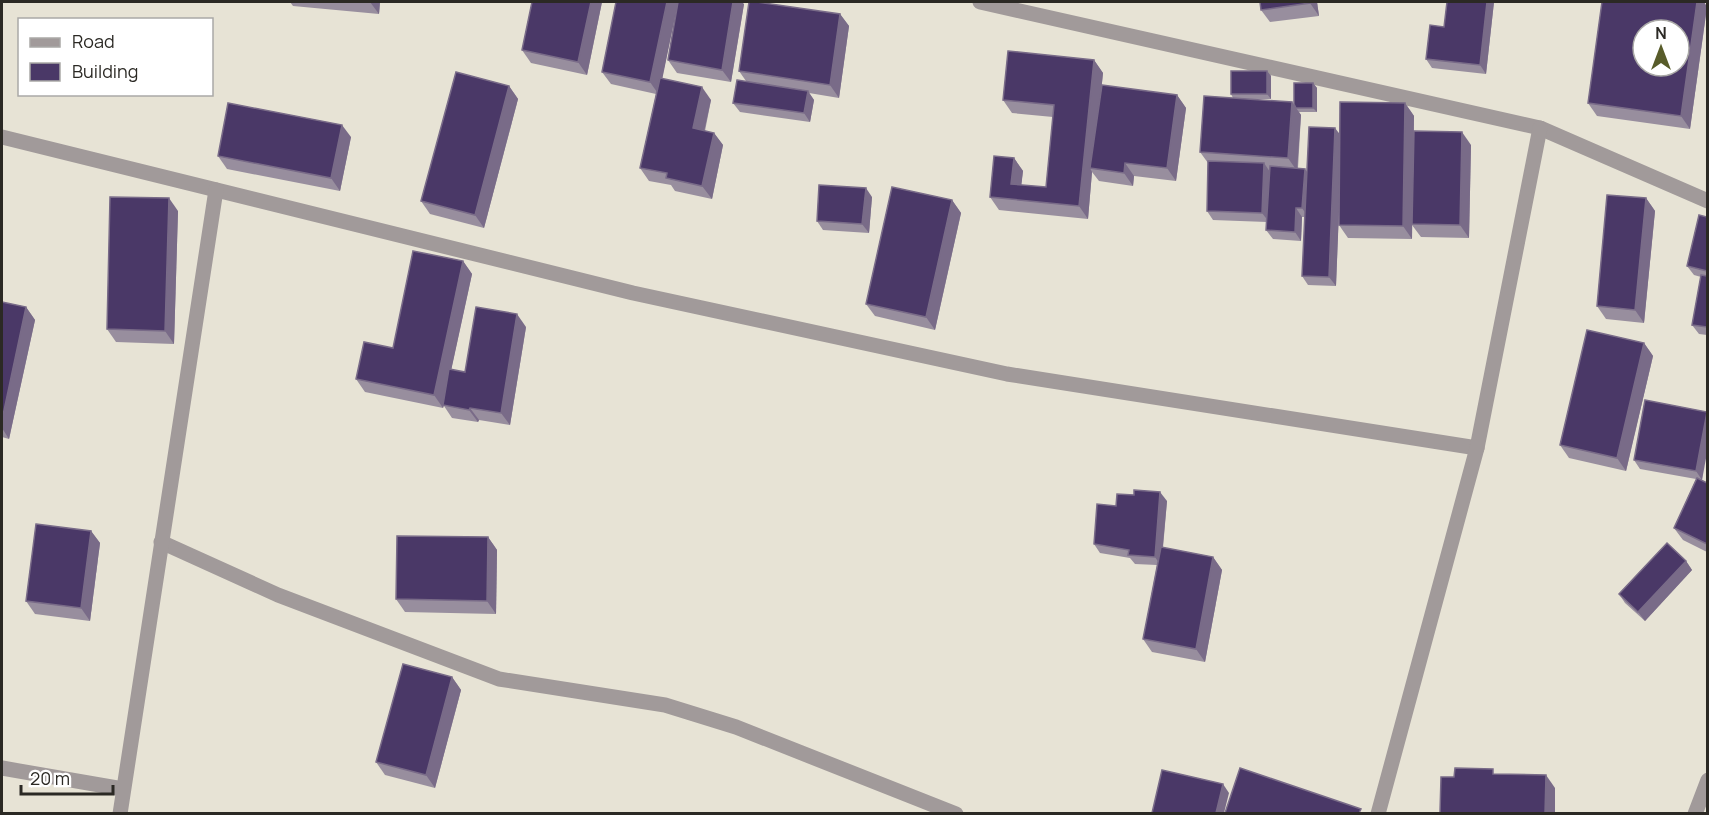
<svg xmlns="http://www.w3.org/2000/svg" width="1709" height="815" font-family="Manrope,sans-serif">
<rect width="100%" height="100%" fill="#e7e3d5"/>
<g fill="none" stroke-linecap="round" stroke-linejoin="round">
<!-- street -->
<g stroke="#a19a9a" stroke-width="15">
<path d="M980,2L1540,128L1708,201"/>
<path d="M2,137L633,293L1007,374L1477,448"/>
<path d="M161,542L278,595L499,679L665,705L736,727L956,814"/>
<path d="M2,768L123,789"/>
<path d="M120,814L216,190"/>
<path d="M1378,814L1477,448L1540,128"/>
<path d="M1695,814L1708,780"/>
</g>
</g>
<!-- wall -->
<g fill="#988e9e">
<path d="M290,2H380L379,14L293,6Z"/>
<path d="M532,2H602L587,75L531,63L522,50Z"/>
<path d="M616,2L744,4L731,82L677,73L668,60L675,17L662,78L711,100L705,131L714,133L723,145L712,199L675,191L671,185L649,181L640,168L656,94L611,84L602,72Z"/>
<path d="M1317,2L1319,16L1270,22L1261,10Z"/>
<path d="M1447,2H1494L1486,74L1432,68L1426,59L1444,27Z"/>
<path d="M1602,2H1704L1707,7L1690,129L1597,116L1588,103Z"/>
<path d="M840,14L849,26L839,98L809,93L814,100L810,122L740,112L733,103L746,81L739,71Z"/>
<path d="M1094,60L1103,73L1101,92L1177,95L1186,108L1176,181L1134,176L1133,186L1099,181L1092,172L1088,219L999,210L990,197L1014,158L1023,171L1021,185L1046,187L1053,117L1012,113L1003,100Z"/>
<path d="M1267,71L1271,76V99H1242L1292,102L1294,104L1313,83L1317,88V112H1299L1301,115L1298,168L1307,172L1339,134L1405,103L1414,116L1413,210L1471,145L1469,238L1421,237L1412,225V239L1348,238L1339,225V207L1336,286L1308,285L1302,276L1305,217H1302L1301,241L1273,239L1266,230L1267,222L1213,220L1207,211L1208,163L1200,152L1233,98L1231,94Z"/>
<path d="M509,86L518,99L484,228L430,214L421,201Z"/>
<path d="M351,137L340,191L227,169L218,156Z"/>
<path d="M872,197L869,233L823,230L817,221Z"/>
<path d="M1646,198L1655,211L1644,323L1606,319L1597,306Z"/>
<path d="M952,200L961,213L935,330L875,316L866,304Z"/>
<path d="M178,211L174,344L116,342L107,329Z"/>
<path d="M1707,217V335L1699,334L1692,325L1701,277L1694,275L1687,266Z"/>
<path d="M463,261L472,274L451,370L465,372L526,327L510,425L479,420L478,422L452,418L444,406L443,408L365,392L356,379L393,348Z"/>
<path d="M2,302L26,307L35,320L9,439L2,437Z"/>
<path d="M1644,343L1653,356L1626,471L1569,458L1560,445Z"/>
<path d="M1707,412L1702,480L1707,483V552L1683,540L1674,528L1696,479L1640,469L1634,460Z"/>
<path d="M1167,501L1163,548L1213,557L1222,570L1205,662L1152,652L1143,639L1157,565L1135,564L1130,558L1100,553L1094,544L1116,506Z"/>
<path d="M91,531L100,543L90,621L35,614L26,601Z"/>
<path d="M488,537L497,550L496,614L405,612L396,599Z"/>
<path d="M1686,561L1692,570L1645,621L1625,603L1619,594Z"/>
<path d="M452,677L461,690L435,788L385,775L376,762Z"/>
</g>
<!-- shaded-wall -->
<g fill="#796b88">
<path d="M370,2H380L379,14Z"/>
<path d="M591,2H602L587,75L578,62Z"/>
<path d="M667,2H678L659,95L650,82Z"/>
<path d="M733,2H742L744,4L731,82L722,70Z"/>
<path d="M1310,2H1317L1319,16L1310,3Z"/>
<path d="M1487,2H1494L1486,74L1480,65Z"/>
<path d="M1697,2H1704L1707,7L1690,129L1681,116Z"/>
<path d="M840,14L849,26L839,98L830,85Z"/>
<path d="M1094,60L1103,73L1093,169L1090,168L1092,172L1088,219L1079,206Z"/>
<path d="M1267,71L1271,76V99L1267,94Z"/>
<path d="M1313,83L1317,88V112L1313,108Z"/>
<path d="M509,86L518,99L484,228L475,215Z"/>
<path d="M702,87L711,100L702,141L693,128Z"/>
<path d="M808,91L814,100L810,122L804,113Z"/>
<path d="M1177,95L1186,108L1176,181L1167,168Z"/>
<path d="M1292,102L1301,115L1297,171L1288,158Z"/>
<path d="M1405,103L1414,116L1412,239L1403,226Z"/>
<path d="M342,125L351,137L340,191L331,178Z"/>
<path d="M1335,128L1342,137L1336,286L1329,277Z"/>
<path d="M1462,132L1471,145L1469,238L1460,225Z"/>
<path d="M714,133L723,145L712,199L702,186Z"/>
<path d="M1014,158L1023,171L1020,197L1011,184Z"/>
<path d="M1125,163L1134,176L1133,186L1124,173Z"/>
<path d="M1264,163L1270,172L1269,222L1262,213Z"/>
<path d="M1305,169L1311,178L1308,217L1302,208Z"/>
<path d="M866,188L872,197L869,233L862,224Z"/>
<path d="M169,198L178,211L174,344L165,331Z"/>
<path d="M1646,198L1655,211L1644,323L1635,310Z"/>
<path d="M952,200L961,213L935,330L926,317Z"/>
<path d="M1296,208L1302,217L1301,241L1295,232Z"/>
<path d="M463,261L472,274L443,408L434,395Z"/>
<path d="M26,307L35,320L9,439L2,428V420Z"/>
<path d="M517,314L526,327L510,425L501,413Z"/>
<path d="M1644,343L1653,356L1626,471L1617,458Z"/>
<path d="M470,408L479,420L478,422L469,410Z"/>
<path d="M1707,412V453L1702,480L1696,471Z"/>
<path d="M1160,492L1167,501L1161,566L1155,557Z"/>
<path d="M91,531L100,543L90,621L81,608Z"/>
<path d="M488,537L497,550L496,614L487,601Z"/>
<path d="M1213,557L1222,570L1205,662L1196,649Z"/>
<path d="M1686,561L1692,570L1645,621L1638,612Z"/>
<path d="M452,677L461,690L435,788L426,775Z"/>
<path d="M1546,775L1555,788V813H1545Z"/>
<path d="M1223,784L1229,793L1224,813H1216Z"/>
</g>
<!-- building -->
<g fill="#4a3867" stroke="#796b88" stroke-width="1.5" fill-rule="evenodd">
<path d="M532,2H591L578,62L522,50Z"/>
<path d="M616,2H667L650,82L602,72Z"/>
<path d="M678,2H733L722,70L668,60Z"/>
<path d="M749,2H757L840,14L830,85L739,71Z"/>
<path d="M1260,2H1310V3L1261,10Z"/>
<path d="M1447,2H1487L1480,65L1426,59L1430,25L1444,27Z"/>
<path d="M1602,2H1697L1681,116L1588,103ZM1643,30H1679V66H1643Z"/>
<path d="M1008,51L1094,60L1079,206L990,197L994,156L1014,158L1011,184L1046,187L1054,105L1003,100Z"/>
<rect x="1231" y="71" width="36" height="23"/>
<path d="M456,72L509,86L475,215L421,201Z"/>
<path d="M660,78L702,87L693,128L714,133L702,186L666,178L667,173L640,168Z"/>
<path d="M737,80L808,91L804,113L733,103Z"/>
<path d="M1294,83H1313V108H1296L1294,104Z"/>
<path d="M1102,85L1177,95L1167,168L1125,163L1124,173L1090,168Z"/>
<path d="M1204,96L1292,102L1288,158L1200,152Z"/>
<path d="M1340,102L1405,103L1403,226L1339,225Z"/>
<path d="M228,103L342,125L331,178L218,156Z"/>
<path d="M1309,127L1335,128L1329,277L1302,276Z"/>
<path d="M1414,131L1462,132L1460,225L1412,224Z"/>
<path d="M1208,161L1264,163L1262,213L1207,211Z"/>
<path d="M1270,166L1305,169L1302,208H1296L1295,232L1266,230Z"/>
<path d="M819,185L866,188L862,224L817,221Z"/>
<path d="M892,187L952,200L926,317L866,304Z"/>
<path d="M1607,195L1646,198L1635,310L1597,306Z"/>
<path d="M110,197L169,198L165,331L107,329Z"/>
<path d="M1699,215L1707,217V271L1687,266Z"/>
<path d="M413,251L463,261L434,395L356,379L364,342L393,348Z"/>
<path d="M1701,275L1707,276V327L1692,325Z"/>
<path d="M2,302L26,307L2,420Z"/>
<path d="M476,307L517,314L501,413L470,408L469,410L443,405L449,369L465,372Z"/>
<path d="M1587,330L1644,343L1617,458L1560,445Z"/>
<path d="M1645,400L1707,412L1696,471L1634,460Z"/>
<path d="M1697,478L1707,483V544L1674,528Z"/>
<path d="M1134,490L1160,492L1155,557L1128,555L1129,550L1094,544L1097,504L1116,506L1117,494L1134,495Z"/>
<path d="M36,524L91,531L81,608L26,601Z"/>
<path d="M397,536L488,537L487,601L396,599Z"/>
<path d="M1667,543L1686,561L1638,612L1619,594Z"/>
<path d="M1161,547L1213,557L1196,649L1143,639Z"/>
<path d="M403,664L452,677L426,775L376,762Z"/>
<path d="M1240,768L1361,809L1359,813H1225Z"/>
<path d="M1455,768L1493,769V774L1546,775L1545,813H1440L1441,777H1454Z"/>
<path d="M1162,770L1223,784L1216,813H1152Z"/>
</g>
<!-- border -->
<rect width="1709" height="815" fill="none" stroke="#2b2924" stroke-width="6"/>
<!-- legend -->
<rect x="18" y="18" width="195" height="78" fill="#ffffff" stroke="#aaa9a7" stroke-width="1.5"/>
<rect x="30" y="38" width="30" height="9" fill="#a19a9a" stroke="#aaa9a7" stroke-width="1.5"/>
<text x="72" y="48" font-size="18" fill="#2b2924">Road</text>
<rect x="30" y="63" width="30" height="18" fill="#4a3867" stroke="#aaa9a7" stroke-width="1.5"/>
<text x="72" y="78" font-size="18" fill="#2b2924">Building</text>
<!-- north arrow -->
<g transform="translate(1661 48)"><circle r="28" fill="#ffffff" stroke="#aaa9a7" stroke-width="1.5"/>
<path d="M0-4.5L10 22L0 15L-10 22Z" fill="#585c2a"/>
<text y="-9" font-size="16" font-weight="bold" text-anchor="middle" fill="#2b2924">N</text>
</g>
<!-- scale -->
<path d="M21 785v9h92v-9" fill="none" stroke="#2b2924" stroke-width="3"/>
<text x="30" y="785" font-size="18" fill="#2b2924" stroke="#ffffff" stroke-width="4.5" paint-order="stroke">20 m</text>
</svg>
